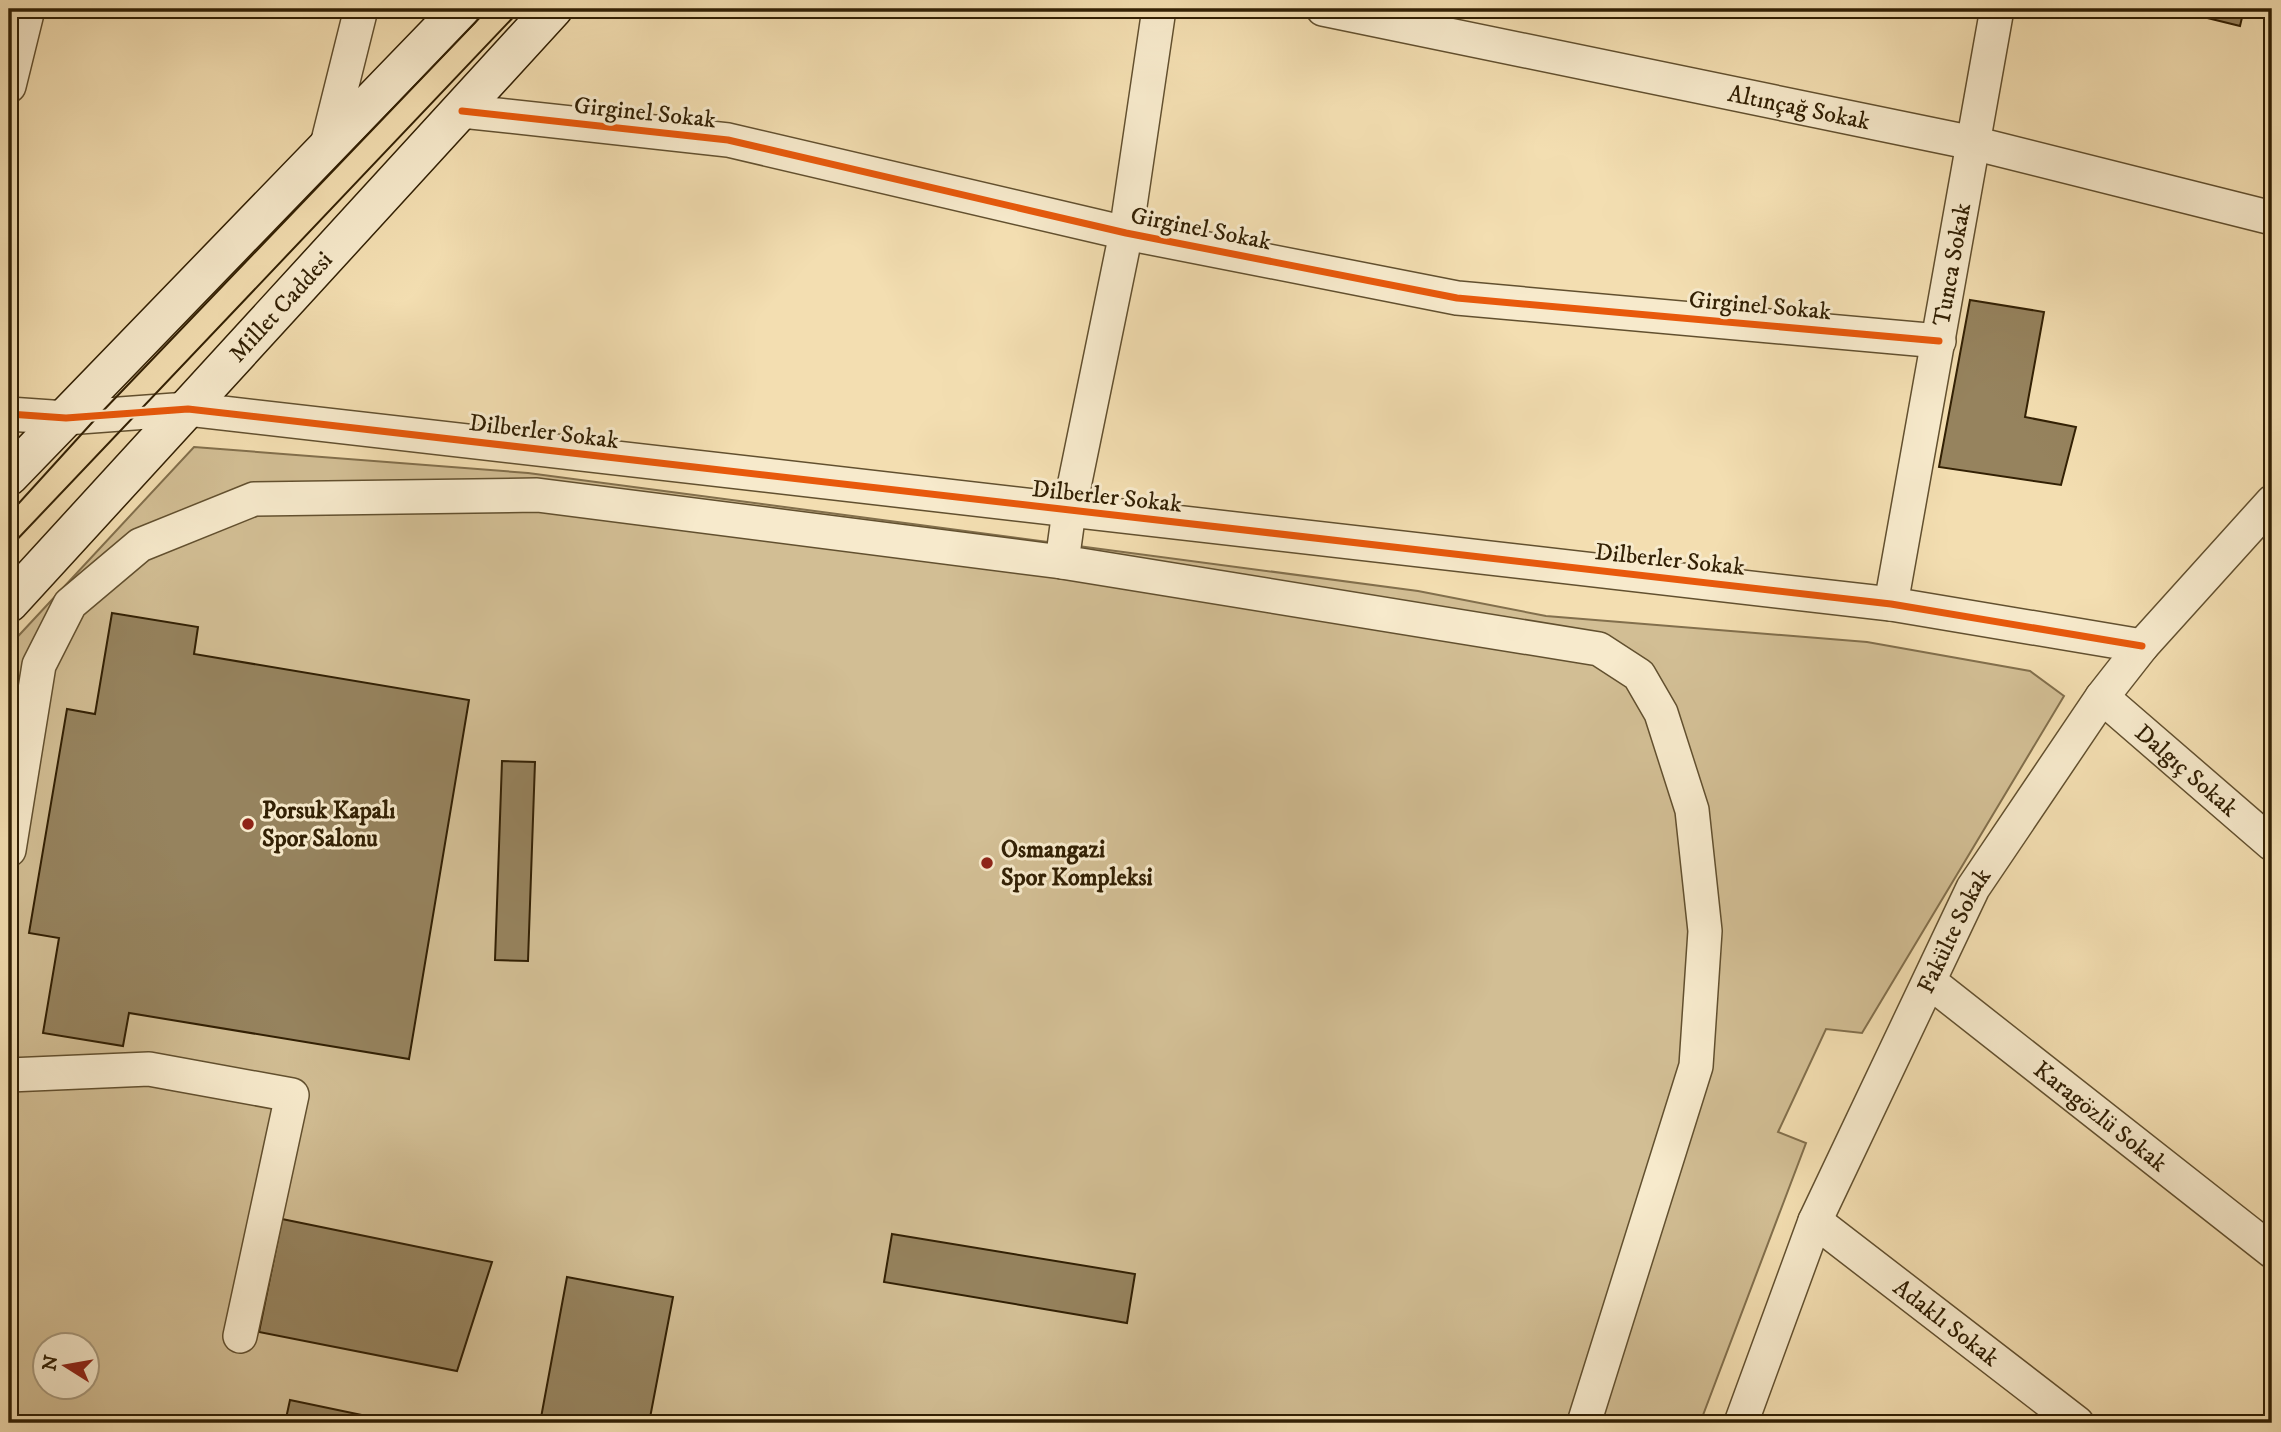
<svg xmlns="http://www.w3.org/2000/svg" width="2281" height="1432" font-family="'IM FELL DW Pica',serif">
<rect width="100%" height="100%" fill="#f3deb1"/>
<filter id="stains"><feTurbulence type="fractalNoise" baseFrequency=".00286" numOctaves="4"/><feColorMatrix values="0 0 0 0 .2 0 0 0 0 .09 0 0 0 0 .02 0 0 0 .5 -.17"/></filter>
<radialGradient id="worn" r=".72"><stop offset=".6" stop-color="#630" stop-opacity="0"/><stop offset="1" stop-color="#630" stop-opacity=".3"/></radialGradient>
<!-- green -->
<path fill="#d2be94" stroke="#826f4c" stroke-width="2" fill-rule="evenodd" d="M194,447L528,473L1418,591L1546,616L1867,642L2030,671L2064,696L1862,1033L1826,1029L1778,1132L1806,1143L1700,1423H9V646ZM46,1344H88V1386H46Z"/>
<!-- building -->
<g fill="#96835e" stroke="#322004" stroke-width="2">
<path d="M2180,9H2244L2240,26L2179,11Z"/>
<path d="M1970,300L2044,312L2025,417L2076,427L2061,485L1939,467Z"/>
<path d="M112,613L198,627L194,654L469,700L409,1059L129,1013L123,1046L43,1033L59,938L29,933L67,709L95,714Z"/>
<path d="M502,761L535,762L528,961L495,960Z"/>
<path d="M282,1219L492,1262L457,1371L259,1332Z"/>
<path d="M892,1234L1135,1274L1127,1323L884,1282Z"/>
<path d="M567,1277L673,1297L649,1423H540Z"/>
<path d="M290,1400L400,1423H285Z"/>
</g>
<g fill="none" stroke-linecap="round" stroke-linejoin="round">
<defs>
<g id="minor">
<path d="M1159,9L1126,233L1069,511L1062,562L1599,649L1639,675L1661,713L1692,810L1705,931L1696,1066L1584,1423"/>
<path id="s1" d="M1323,9L1973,143L2272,218"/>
<path d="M9,86L28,9"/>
<path d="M462,111L728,140L1126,233L1457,298L1939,341"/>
<path d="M326,149L361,9"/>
<path d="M9,414L66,418L188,409L1891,604L2142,646"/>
<path id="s2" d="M1891,604L1997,9"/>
<path id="s3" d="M2102,697L2272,844"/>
<path d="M9,850L39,665L70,604L140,545L254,499L537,495L1062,562"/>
<path id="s4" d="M1930,982L2272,1251"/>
<path d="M9,1075L149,1069L292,1095L240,1336"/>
<path id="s5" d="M1815,1221L2077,1423"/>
<path id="s6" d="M1741,1423L1815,1221L1973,888L2102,697L2142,646L2272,502"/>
</g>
<g id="secondary">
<path d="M9,476L461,9"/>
<path id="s7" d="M9,603L553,9"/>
</g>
</defs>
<!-- minor casing -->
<use href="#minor" stroke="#62502f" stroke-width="36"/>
<!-- secondary casing -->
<use href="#secondary" stroke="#322004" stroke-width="41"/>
<!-- minor -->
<use href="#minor" stroke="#f7eacc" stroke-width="33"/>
<!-- secondary -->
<use href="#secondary" stroke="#f7eacc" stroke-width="38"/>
<!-- tram -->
<g stroke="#322004" stroke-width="2">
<path d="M9,514L99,415L488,9"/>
<path d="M9,548L521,9"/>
</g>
<defs>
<g id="cycleway">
<path d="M462,111L728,140L1126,233L1457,298L1939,341"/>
<path d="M9,414L66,418L188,409L1891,604L2142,646"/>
</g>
</defs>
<!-- cycleway casing -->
<use href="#cycleway" stroke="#f7eacc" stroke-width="11"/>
<!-- cycleway -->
<use href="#cycleway" stroke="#e8590c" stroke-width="7"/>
</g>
<!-- markers -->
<g fill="#8f2418" stroke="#f7eacc" stroke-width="2.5">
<circle cx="248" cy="824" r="7"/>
<circle cx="987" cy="863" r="7"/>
</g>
<g text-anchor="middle" stroke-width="6" stroke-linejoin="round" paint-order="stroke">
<!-- street labels -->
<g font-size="24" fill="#322004" stroke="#f7eacc">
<text dy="8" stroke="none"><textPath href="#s1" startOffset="486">Altınçağ Sokak</textPath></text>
<text transform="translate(645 112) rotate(6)" y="8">Girginel Sokak</text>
<text transform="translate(1201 228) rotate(11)" y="8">Girginel Sokak</text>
<text dy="8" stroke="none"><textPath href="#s2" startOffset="345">Tunca Sokak</textPath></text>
<text transform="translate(1760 305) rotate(5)" y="8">Girginel Sokak</text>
<text dy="8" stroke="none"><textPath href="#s7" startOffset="402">Millet Caddesi</textPath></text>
<text transform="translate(544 431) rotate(7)" y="8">Dilberler Sokak</text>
<text transform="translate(1107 496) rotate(6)" y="8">Dilberler Sokak</text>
<text transform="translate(1670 559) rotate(6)" y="8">Dilberler Sokak</text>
<text dy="8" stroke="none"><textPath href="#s3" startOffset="112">Dalgıç Sokak</textPath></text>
<text dy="8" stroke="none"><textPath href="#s6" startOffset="537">Fakülte Sokak</textPath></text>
<text dy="8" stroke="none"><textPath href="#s4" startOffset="217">Karagözlü Sokak</textPath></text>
<text dy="8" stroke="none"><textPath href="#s5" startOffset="166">Adaklı Sokak</textPath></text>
</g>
<!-- poi labels -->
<g font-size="24" font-weight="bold" fill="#322004" stroke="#f7eacc" text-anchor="start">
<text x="262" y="818">Porsuk Kapalı<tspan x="262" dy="28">Spor Salonu</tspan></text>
<text x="1001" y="857">Osmangazi<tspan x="1001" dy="28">Spor Kompleksi</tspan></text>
</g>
</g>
<!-- margin -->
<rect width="2281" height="1432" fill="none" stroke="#f3deb1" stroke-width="35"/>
<rect x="10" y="10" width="2260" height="1411" fill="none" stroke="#322004" stroke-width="3.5"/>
<rect x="18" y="18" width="2246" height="1397" fill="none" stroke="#322004" stroke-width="2"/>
<!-- north arrow -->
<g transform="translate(66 1366) rotate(281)"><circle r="33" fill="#f7eacc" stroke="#a8997c" stroke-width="2"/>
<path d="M0-5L12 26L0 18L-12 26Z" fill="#8f2418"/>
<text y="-10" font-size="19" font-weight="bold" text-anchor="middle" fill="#322004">N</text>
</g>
<rect width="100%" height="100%" filter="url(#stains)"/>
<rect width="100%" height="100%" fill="url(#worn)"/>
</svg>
